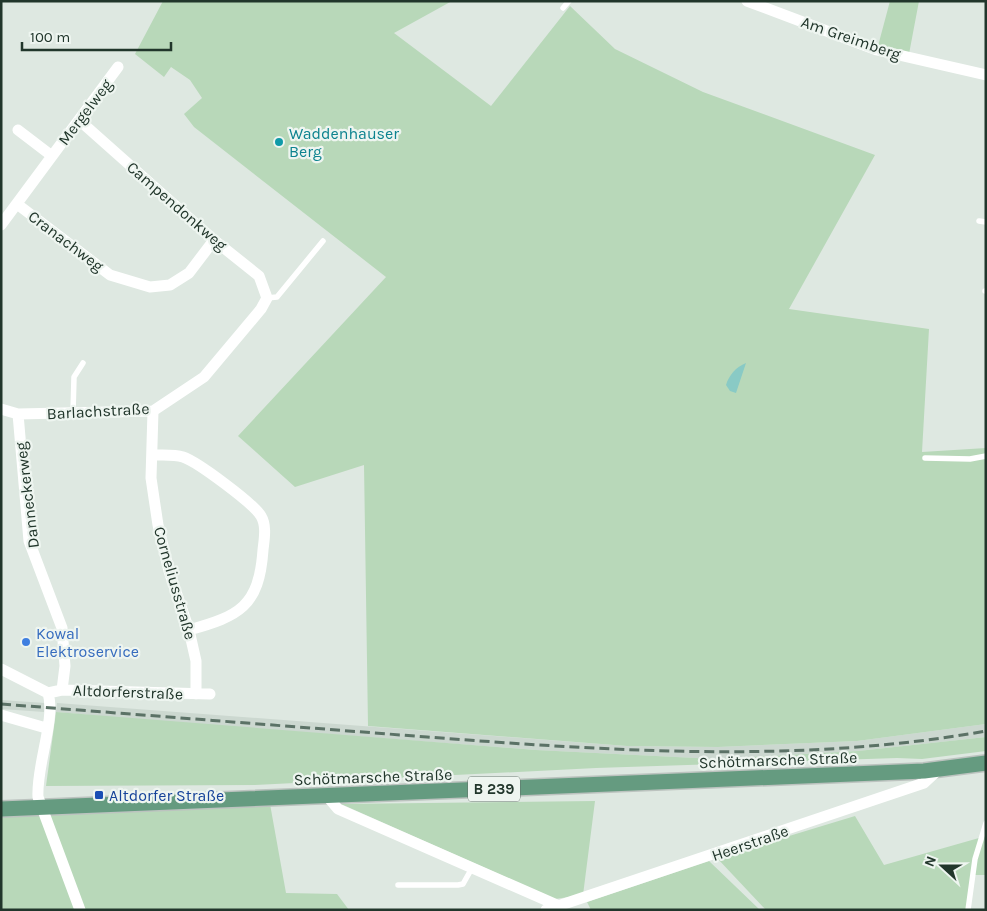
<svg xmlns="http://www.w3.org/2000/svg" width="987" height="911" font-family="Karla,sans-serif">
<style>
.built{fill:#ccd8d0}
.green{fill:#b8d8b9}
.water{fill:#89cac5}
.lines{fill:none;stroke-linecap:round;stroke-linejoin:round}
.primary-casing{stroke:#bcc3bf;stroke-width:18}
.service{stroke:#fff;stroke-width:5.5}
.minor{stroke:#fff;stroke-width:11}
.primary{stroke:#659b80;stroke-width:15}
.rail{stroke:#5b7266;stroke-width:3;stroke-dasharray:10 5;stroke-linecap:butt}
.culture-dot{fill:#0f9aa8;stroke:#eef5f0;stroke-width:2}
.shop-dot{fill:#3f7fe0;stroke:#eef5f0;stroke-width:2}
.transit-dot{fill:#1a4fb4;stroke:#eef5f0;stroke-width:2}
.labels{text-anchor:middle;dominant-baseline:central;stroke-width:4.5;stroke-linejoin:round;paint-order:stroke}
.shield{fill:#eef5f0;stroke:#5e6f66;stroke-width:1}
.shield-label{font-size:15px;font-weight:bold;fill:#21362b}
.street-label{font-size:16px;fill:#21362b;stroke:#eef5f0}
.culture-label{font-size:16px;fill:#0d838f;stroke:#eef5f0;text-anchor:start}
.shop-label{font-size:16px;fill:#366cbe;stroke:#eef5f0;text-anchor:start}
.transit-label{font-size:16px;fill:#164399;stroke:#eef5f0;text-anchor:start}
</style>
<rect width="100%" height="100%" fill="#dee8e1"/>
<path class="built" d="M1,700L45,703L44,712L1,709Z
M57,703L627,746L718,747L857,741L986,724V737L858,751L716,759L536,750L155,721L56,712Z"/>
<path class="green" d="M163,1H452L394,33L491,106L570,6L615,49L703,92L875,155L789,309L929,329L922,452L986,448V724L857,741L718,747L627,746L368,726L364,465L295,487L238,436L386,277L194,127L184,114L202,98L190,80L171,67L164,77L135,54Z
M890,1H919L909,54L878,46Z
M56,712L536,750L716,759L858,751L986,737V751L922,759L897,758L596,768L255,785L46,786Z
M595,801L583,895L555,899L341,804Z
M270,804L286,893L337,894L349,910H1V816Z
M855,816L884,865L986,836V875H971L970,910H766L717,858Z
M709,861L760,910H591L587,902Z"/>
<path class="water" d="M746,363L736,393L730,391L726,385C729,375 736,367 746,363Z"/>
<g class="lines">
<g class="primary-casing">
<path id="primary" d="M1,809L924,771L986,763"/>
</g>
<path class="service" d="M563,8L569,1
M979,221L986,222
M985,291H986
M267,298L277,297L323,241
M73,413L74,377L83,363
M925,458L970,459L986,456
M398,885H458L463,884L472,868
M968,910L975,859L986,823"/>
<path class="minor" d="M747,1L877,50L986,75
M18,130L52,156
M17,204L110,275L150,287L170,285L189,273L214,240
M1,225L118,67
M1,409L18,414L153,411L204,377L261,309L267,298L259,276L214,240L79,120
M153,411L151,478L158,525L169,571L189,630L196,661V694
M18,414L29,541L62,628L65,666L62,690
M153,455C162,455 174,454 183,457C198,462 254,504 261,516C267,526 264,540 263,550C259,607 239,616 189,630
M1,669L48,693L62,690L210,694
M48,693C56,719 36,766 38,797L80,910
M1,715L46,728
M327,796L338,809L557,905
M546,910L924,783L938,770"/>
<use href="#primary" class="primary"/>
<path class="rail" d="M1,704C143,715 285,726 427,737C613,751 801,764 986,731"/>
</g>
<circle class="culture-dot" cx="279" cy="142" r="5"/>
<circle class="shop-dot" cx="26" cy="642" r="5"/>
<rect class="transit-dot" x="94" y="790" width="10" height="10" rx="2.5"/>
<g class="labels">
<rect class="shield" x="468" y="776.5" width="52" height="25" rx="4"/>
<g class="shield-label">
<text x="494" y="789">B 239</text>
</g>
<g class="street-label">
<text transform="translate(851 38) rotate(19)">Am Greimberg</text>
<text transform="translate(85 112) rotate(-53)">Mergelweg</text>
<text transform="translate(177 206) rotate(41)">Campendonkweg</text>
<text transform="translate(66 241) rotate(37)">Cranachweg</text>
<text transform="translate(98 411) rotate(-3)">Barlachstraße</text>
<text transform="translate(27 495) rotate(-97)">Danneckerweg</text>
<text transform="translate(175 583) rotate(74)">Corneliusstraße</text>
<text transform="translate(128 692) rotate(2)">Altdorferstraße</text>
<text transform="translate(778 760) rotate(-2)">Schötmarsche Straße</text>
<text transform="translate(373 777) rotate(-2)">Schötmarsche Straße</text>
<text transform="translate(750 843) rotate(-19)">Heerstraße</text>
</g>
<g class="culture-label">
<text x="289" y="133">Waddenhauser<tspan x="289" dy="18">Berg</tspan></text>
</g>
<g class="shop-label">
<text x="36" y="633">Kowal<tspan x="36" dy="18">Elektroservice</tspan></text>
</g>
<g class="transit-label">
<text x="109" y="795">Altdorfer Straße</text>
</g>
</g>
<rect width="987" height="911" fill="none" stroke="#21362b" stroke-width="5"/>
<g transform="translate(942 866) rotate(291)" stroke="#eef5f0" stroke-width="4" paint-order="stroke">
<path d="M0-4L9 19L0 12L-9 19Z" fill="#21362b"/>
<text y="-8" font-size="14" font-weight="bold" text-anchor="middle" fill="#21362b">N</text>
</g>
<path d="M22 42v8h149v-8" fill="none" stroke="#21362b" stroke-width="2.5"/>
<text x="30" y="42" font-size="15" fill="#21362b" stroke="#eef5f0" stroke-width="4" paint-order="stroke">100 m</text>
</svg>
